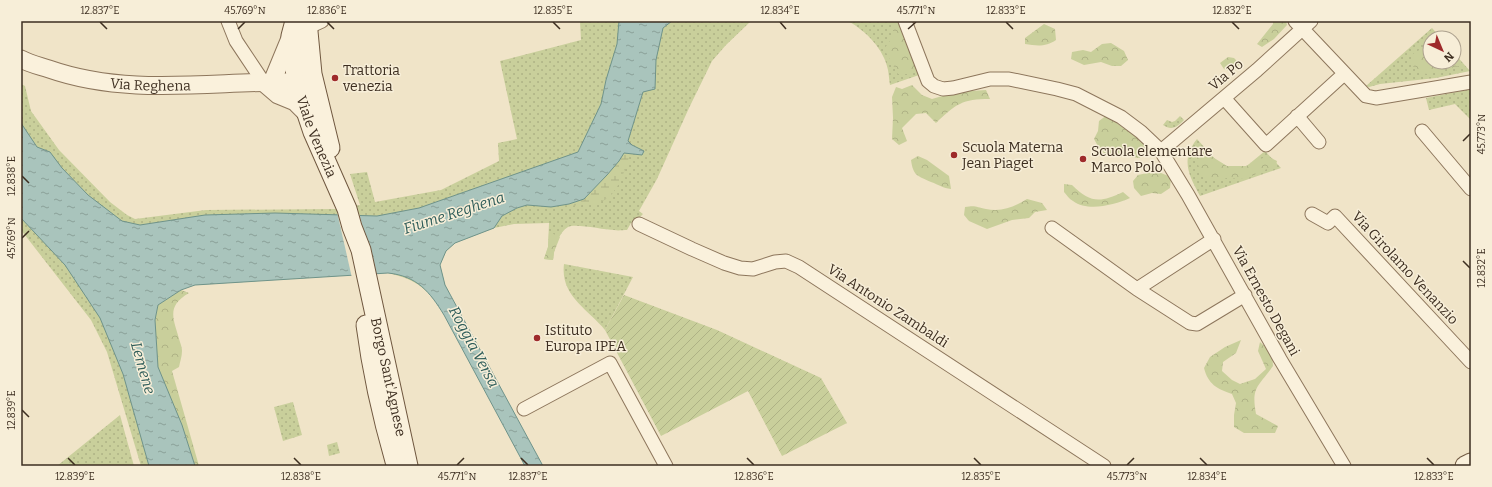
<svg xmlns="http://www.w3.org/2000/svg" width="1492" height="487" font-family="Bitter,serif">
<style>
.grass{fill:url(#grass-dots)}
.forest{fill:url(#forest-crowns)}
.wetland{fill:url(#wetland-marsh)}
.garden{fill:url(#garden-furrows)}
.water{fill:url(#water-ripples);stroke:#6f938a}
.pier{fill:#f0e4c8}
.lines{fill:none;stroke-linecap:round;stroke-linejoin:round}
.minor-casing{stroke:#8d765c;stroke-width:15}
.tertiary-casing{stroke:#8d765c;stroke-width:19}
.secondary-casing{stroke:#6f573f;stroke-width:21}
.minor{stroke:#faf1dc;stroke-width:13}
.tertiary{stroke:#faf1dc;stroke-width:17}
.secondary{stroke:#faf1dc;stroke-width:19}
.ticks{fill:none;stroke:#3d2e20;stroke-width:1.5}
.poi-dot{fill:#9e2a2b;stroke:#f7eed8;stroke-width:1.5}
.labels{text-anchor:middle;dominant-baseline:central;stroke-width:3;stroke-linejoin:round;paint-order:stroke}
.poi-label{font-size:14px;fill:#3d2e20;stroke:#f7eed8;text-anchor:start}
.street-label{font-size:14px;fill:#3d2e20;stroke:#f7eed8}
.water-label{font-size:15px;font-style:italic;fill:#2f5d5a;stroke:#f7eed8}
.neatline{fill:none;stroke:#3d2e20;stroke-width:1.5}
.ticks-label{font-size:10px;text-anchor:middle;fill:#3d2e20}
</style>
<defs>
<pattern id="grass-dots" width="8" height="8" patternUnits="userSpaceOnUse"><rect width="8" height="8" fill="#c9cf9b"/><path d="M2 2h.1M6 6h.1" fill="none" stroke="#aeb285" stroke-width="1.8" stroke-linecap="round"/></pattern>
<pattern id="forest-crowns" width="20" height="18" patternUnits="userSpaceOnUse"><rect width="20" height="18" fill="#c9cf9b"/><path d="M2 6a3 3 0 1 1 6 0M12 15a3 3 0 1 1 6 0" fill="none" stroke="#aeb285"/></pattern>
<pattern id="wetland-marsh" width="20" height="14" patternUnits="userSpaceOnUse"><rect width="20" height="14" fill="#c9cf9b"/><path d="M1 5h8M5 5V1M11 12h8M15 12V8" fill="none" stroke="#aeb285"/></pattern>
<pattern id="garden-furrows" width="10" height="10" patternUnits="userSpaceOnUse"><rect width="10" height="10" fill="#c9cf9b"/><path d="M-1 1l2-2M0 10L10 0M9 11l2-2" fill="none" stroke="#aeb285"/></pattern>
<pattern id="water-ripples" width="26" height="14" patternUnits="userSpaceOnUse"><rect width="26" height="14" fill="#a9c4bc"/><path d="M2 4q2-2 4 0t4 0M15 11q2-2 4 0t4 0" fill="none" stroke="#8ba098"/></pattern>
</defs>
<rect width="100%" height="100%" fill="#f0e4c8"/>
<path class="grass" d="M580,21H751L726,45L712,61L689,108L657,179L639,211L643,214L634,223H631L627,230C623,230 618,231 614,230C604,230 575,223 568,227C558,233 554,250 553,260L544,259L548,247L549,223L514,224L494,228L455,243L446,251L440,265L445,285L449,292L434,299C420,283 409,278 388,273L195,285L180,289L158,305L155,320L194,466H141L107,352L91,320L21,230V84L25,86L31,111L59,150L110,202L127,215L135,219L206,210L336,209L360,205L350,174L367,172L375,202L441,190L499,161L498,143L517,139L500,61L581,40Z
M848,21H900L919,75L890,85C889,80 889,75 888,70C884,49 866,31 848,21Z
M1432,28L1441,38H1430V62H1454V53L1470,71L1436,78L1380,84L1369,87L1366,86Z
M1471,89V120L1455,104L1429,110L1426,98Z
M1180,116L1184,120C1177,127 1172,131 1163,125L1167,120L1172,122L1175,121Z
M1197,139L1232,178L1265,151L1281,168L1200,196C1189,175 1180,160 1197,139Z
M564,264L633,277L605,330C588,309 560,296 564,264Z
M293,402L302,435L283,441L274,407Z
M120,415L134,466H57Z
M337,442L340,453L329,456L327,445Z"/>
<path class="forest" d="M889,21H900C907,39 915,55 913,74H898L884,49L895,34Z
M1273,21H1286L1287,25L1274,39L1262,47L1257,44L1273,24Z
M1044,24L1055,29L1056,40C1046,47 1037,46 1025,44V38Z
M1430,42V62H1454V50L1458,55L1461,64L1459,66L1426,74L1411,65L1413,54Z
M1111,43L1124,51L1128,60L1121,66H1112L1101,62L1084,65L1071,59L1072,52L1083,50L1091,52L1102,44Z
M1228,57L1234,58L1240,64L1231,72L1224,69L1220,63Z
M912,85L922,95L932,99L956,92L986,90L990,99C962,99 956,104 936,123L926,113L916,114L902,128L907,141L899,145L892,139L893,118L892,97L896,87L902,89Z
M1107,115C1119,126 1134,134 1146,145L1140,158L1106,155L1099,148L1094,139L1098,131L1099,121Z
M1197,151H1203L1227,166H1246L1267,156L1277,161L1276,165L1245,179L1227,178L1215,181L1208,180L1202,175L1195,157Z
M918,156L927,160L949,176L951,189C943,188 939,185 931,182C918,176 913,176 911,160Z
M1152,172L1161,173L1171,177L1170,188L1161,194L1152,193L1141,196L1134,188L1133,181L1138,175Z
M1064,184L1072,185C1090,203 1100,203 1123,192L1130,198C1114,205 1088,212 1073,201C1069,199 1067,195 1064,192Z
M1027,199L1042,203L1047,210L1035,212L1029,218L1012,220L987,229L969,221L964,215L965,207C976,205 976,207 986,209C1002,212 1014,207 1027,199Z
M549,232L560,237L554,252L553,260L544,259L548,247Z
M181,290L189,293C165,307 174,319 180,342C181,345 182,348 182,351C182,356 180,362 179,367L172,371L199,466H195L182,425L158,367L155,320L158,305Z
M1241,340L1236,353L1223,362L1222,371L1232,380L1240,384L1255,379L1266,369L1258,351L1260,342L1272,353L1273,366C1258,387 1251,387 1256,414L1278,426L1275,433H1244L1234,427V415L1236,403L1232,394C1217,389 1208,384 1204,368L1210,357L1225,347Z"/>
<path class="wetland" d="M624,153L630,154C626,167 619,190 608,198C596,206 576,206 562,205L569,204L619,161Z"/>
<path class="garden" d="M624,295L717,330L821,378L847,423L782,456L748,391L661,436L605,330Z"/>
<path class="water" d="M619,21H672L663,28L656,60L655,89L643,92L628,141L632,145L644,151L642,155L624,153L619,161L607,175L584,199L569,204L551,207L527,205L517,208L502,216L494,228L455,243L446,251L440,265L445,285L543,466H525L444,315C430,292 417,276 388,273L195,285L181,290L158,305L155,320L158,367L182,425L195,466H149L123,374L100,318L65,265L21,218V123L37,147L50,152L62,168L88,195L122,221L140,225L205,215L275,213L377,216L419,208L578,152L601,104L606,80L617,44Z"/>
<path class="pier" d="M337,212L359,213L375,277L352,278Z"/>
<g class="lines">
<g class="minor-casing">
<path id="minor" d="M228,21L236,41L264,83
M905,21L928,81L934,86L943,89L953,88L990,79H1009L1057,89L1076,94L1121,117L1141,132L1161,151L1188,195L1280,359L1344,466
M1295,21L1366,96L1376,98L1471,82
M300,31L322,21
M1224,98L1266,145L1344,74
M1297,116L1319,142
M1422,131L1471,189
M1161,151L1257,70L1311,21
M1312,214L1328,223L1335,216L1471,362
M639,224L692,249L724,263L740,268L753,269L775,262L786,261L799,267L1104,466
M1052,228L1137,289L1214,239
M1137,289L1190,323L1197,324L1245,295
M524,409L610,363L666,466"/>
</g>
<g class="tertiary-casing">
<g id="tertiary">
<path id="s1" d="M21,59C30,64 40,66 49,69C126,96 207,82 285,82L297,84L307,93"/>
<path d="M272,82L291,36"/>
<path d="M264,83L278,95L295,102L304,111"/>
</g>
</g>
<g class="secondary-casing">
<g id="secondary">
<path id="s2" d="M295,21L291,36L297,84L313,132L347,209L352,227L361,250L408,466"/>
<path d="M307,21L312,74L330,148"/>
<path d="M366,325C372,371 382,416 395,461"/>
<path d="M1465,466L1471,463"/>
</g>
</g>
<use href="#minor" class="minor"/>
<use href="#tertiary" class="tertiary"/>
<use href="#secondary" class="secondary"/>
</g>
<path class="ticks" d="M100,22L107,29M327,22L334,29M553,22L560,29M780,22L786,29M1006,22L1013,29M1232,22L1239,29M238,29L245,22M908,29L916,22M1463,141L1470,134M22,176L29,183M22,238L29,231M1463,261L1470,268M22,410L29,417M68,458L75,465M294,458L301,465M521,458L528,465M747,458L754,465M974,458L981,465M1200,458L1207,465M1427,458L1434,465M457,465L464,458M1127,465L1134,458"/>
<g class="poi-dot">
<circle cx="335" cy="78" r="4"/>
<circle cx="954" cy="155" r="4"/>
<circle cx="1083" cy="159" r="4"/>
<circle cx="537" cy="338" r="4"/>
</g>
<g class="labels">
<g class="poi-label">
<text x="343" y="70">Trattoria<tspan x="343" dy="16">venezia</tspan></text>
<text x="962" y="147">Scuola Materna<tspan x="962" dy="16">Jean Piaget</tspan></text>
<text x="1091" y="151">Scuola elementare<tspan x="1091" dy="16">Marco Polo</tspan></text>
<text x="545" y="330">Istituto<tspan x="545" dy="16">Europa IPEA</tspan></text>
</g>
<g class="street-label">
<text transform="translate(1226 75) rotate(-40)">Via Po</text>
<text stroke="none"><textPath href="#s1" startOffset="133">Via Reghena</textPath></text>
<text stroke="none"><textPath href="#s2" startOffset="120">Viale Venezia</textPath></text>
<text transform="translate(1405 268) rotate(47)">Via Girolamo Venanzio</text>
<text transform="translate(1266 301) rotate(61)">Via Ernesto Degani</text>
<text transform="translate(888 306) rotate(33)">Via Antonio Zambaldi</text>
<text stroke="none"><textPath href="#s2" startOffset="372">Borgo Sant'Agnese</textPath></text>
</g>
<g class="water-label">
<text transform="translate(454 213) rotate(-18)">Fiume Reghena</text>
<text transform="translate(474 347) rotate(62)">Roggia Versa</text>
<text transform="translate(143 368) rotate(74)">Lemene</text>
</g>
</g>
<rect width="1492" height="487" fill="none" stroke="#f7eed8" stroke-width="44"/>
<g transform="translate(1442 50) rotate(136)"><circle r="19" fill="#f7eed8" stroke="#ada18e"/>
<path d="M0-3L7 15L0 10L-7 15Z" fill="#9e2a2b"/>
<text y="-6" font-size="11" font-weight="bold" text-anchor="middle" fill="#3d2e20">N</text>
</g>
<rect x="22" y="22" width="1448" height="443" class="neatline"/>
<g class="ticks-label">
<text x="100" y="14">12.837°E</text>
<text x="245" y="14">45.769°N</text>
<text x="327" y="14">12.836°E</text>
<text x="553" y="14">12.835°E</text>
<text x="780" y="14">12.834°E</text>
<text x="916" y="14">45.771°N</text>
<text x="1006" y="14">12.833°E</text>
<text x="1232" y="14">12.832°E</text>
<text transform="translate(1481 134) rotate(-90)" y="4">45.773°N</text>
<text transform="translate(11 176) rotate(-90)" y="4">12.838°E</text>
<text transform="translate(11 238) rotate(-90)" y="4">45.769°N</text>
<text transform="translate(1481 268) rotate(-90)" y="4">12.832°E</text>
<text transform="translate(11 410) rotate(-90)" y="4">12.839°E</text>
<text x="75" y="480">12.839°E</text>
<text x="301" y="480">12.838°E</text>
<text x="457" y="480">45.771°N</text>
<text x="528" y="480">12.837°E</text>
<text x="754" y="480">12.836°E</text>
<text x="981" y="480">12.835°E</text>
<text x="1127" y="480">45.773°N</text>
<text x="1207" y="480">12.834°E</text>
<text x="1434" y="480">12.833°E</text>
</g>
</svg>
